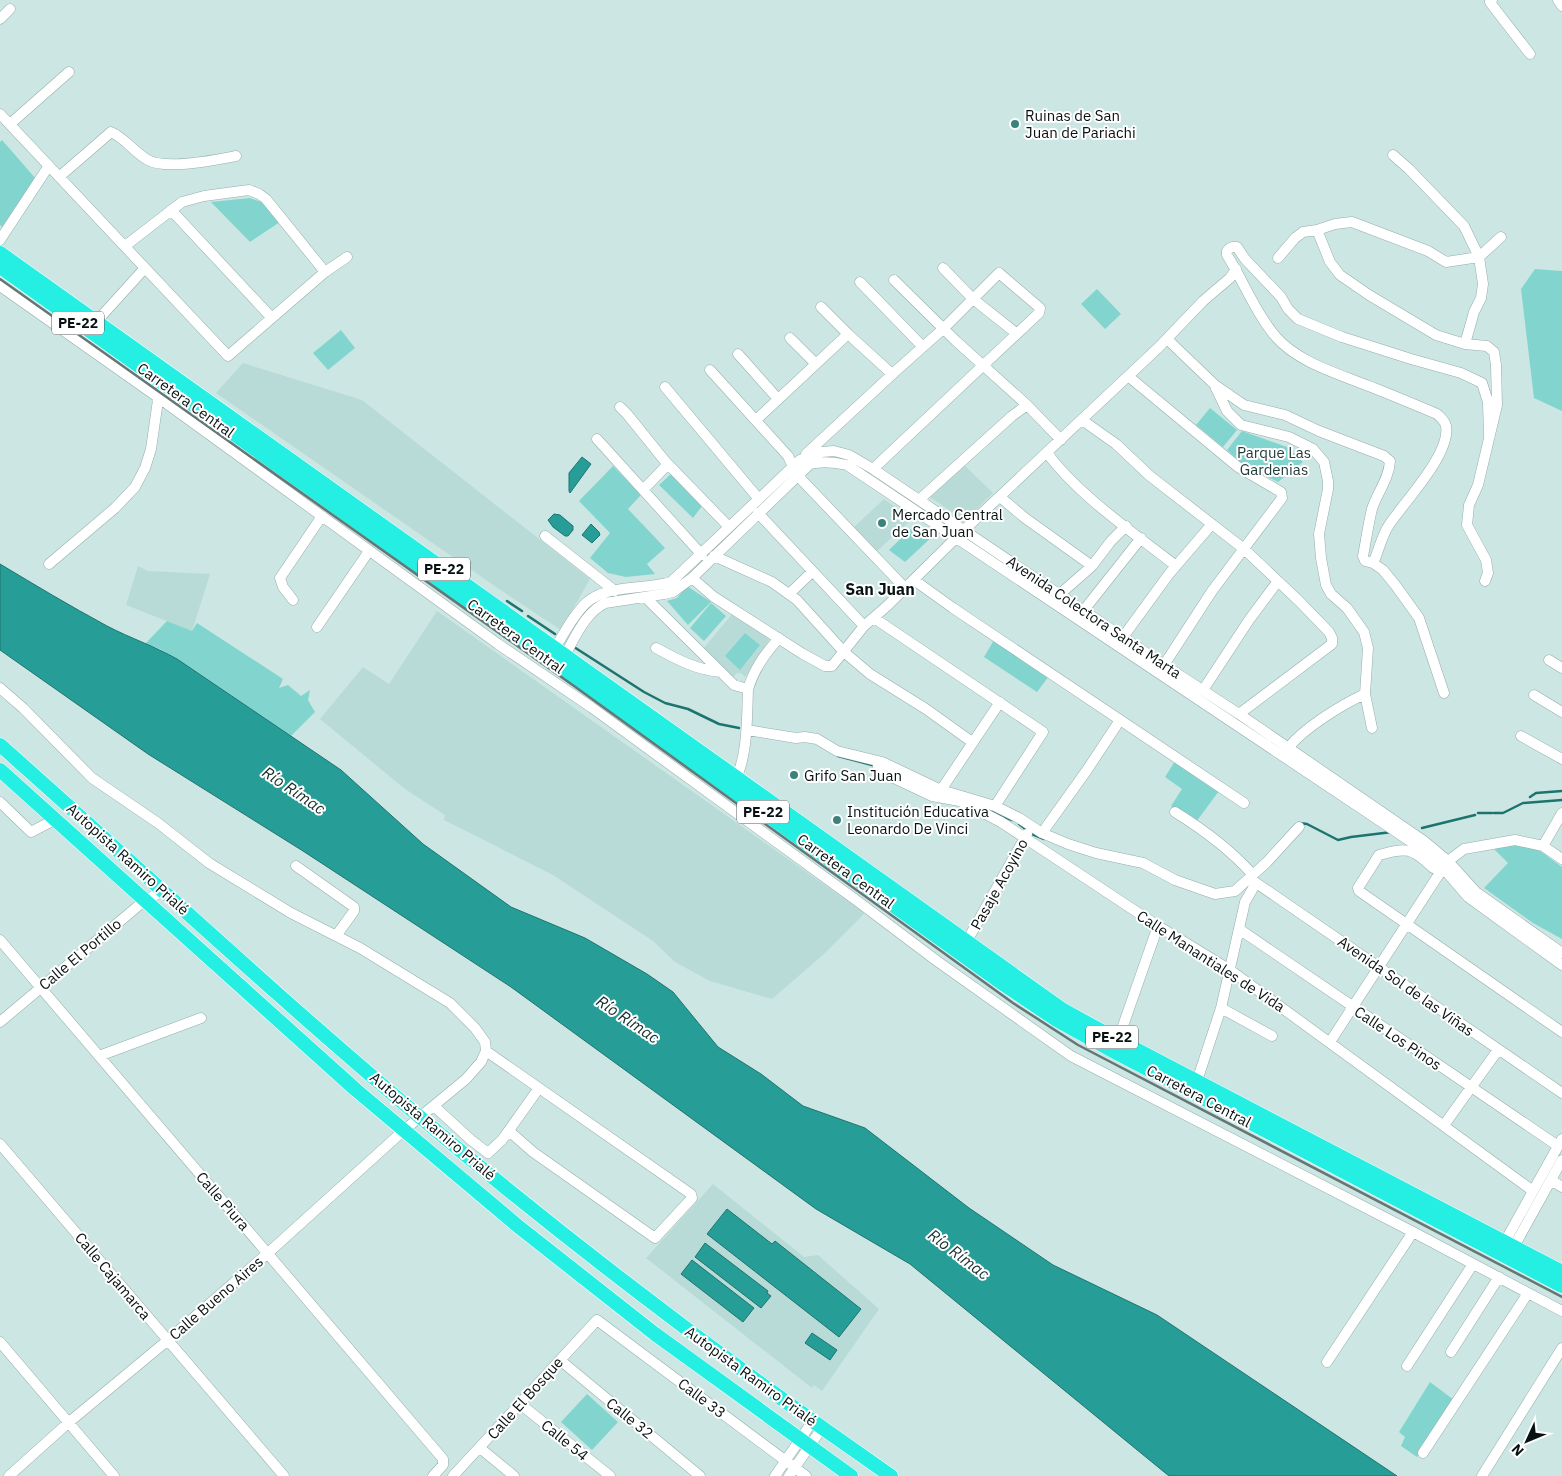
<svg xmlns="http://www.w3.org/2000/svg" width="1562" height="1476" font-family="'IBM Plex Sans',sans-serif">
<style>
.built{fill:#b8dbd7}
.green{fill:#82d5ce}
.water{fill:#269e97;stroke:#1d746f}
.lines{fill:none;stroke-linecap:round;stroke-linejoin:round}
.stream{stroke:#1d746f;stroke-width:2.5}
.minor-casing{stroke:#95adab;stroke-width:11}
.highway-casing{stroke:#fff;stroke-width:15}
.minor{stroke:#fff;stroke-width:10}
.highway{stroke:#25efe3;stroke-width:14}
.rail{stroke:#657675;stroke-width:2.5}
.poi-dot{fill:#3a827c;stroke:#fff;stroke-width:2}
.labels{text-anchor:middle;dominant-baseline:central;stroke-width:4;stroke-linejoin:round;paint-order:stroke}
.shield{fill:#fff;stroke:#535959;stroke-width:1}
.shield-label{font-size:14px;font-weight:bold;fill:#091212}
.poi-label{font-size:15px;fill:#091212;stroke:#fff;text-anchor:start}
.street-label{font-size:15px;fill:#091212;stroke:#fff}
.park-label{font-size:15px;fill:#223c39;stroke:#fff}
.neighbourhood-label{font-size:16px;font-weight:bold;fill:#091212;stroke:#fff}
.water-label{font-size:16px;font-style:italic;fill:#152e2c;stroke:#fff}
</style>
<rect width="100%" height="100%" fill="#cce6e3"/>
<path class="built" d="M243,363L362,400L590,579L561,630L499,589L216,393Z
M963,464L993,493L965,521L930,497Z
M884,499L912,519L876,552L853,528Z
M138,566L148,571L210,574L192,631L126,605Z
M437,611L860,910L864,914L824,954L772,999L710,981L675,962L653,941L553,875L444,820L445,815L405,789L320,719L363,667L389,684Z
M733,613L771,637L745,677L741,673H737L733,677L703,649Z
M713,1184L804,1257L818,1255L879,1309L822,1391L814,1385L812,1388L646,1258Z"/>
<path class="green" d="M2,140L36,179L2,227L0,225V142Z
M250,198L261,202L280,222L250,242L211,202Z
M1535,269L1562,271V411L1534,398L1521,289Z
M1097,289L1121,314L1105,329L1081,304Z
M341,330L355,348L328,370L313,353Z
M1210,408L1237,430L1223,447L1196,425Z
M1242,431L1287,447L1303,462L1278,482L1245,466L1227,450Z
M613,466L641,495L628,509L665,548L647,564L655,574L626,577L608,573L590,558L610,533L579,501Z
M672,473L702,506L693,518L659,485Z
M916,524L934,535L905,562L889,550Z
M687,586L711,602L688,625L667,601L677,598Z
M711,603L726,616L704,641L690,628Z
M167,621L192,631L197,623L283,679L279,688L288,685L301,696L310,690L308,700L315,712L291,736L177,659L160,649L145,644Z
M745,633L760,645L740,670L725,656Z
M994,640L1049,676L1037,692L984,657Z
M1175,761L1219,791L1196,822L1171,806L1182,789L1165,777Z
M1499,842H1519L1539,850L1562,867V939L1533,923L1484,888L1508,863L1494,849Z
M1430,1382L1454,1400L1417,1457L1401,1446L1405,1437L1399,1432Z
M587,1394L618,1422L592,1450L561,1422Z"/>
<path class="water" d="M582,457L591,464L570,493L569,491V473Z
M554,514L560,515L573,526V530L568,536H565L553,527L548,520Z
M591,524L599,532L600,535L592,543L582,535Z
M0,564C35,585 70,606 107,626C130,638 154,646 177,659L341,770L423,844L511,907L585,938L647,974L673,992L718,1047L761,1074L803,1106L865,1128L969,1208L1053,1265L1157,1315L1397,1476H1169L910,1264L816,1209L511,987L303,851L148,754L0,650Z
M727,1209L772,1244L775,1241L861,1309L839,1337L707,1234Z
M705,1243L768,1291L767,1293L771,1296L761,1308L695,1257Z
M692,1260L754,1308L743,1322L681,1274Z
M812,1333L837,1350L830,1360L805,1343Z"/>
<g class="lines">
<path class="stream" d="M507,601L522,611
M528,616L555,634
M574,647L644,692L665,703L688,709L719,724L739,728
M838,756L872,765
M1530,797L1536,793L1562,791
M992,812L1012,820
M1478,813H1492
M1494,813H1503L1523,803L1562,800
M1299,823L1307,824L1338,840L1351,837L1392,832
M1019,824L1032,834L1044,839
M1422,828L1475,815"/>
<g class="minor-casing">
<path id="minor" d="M1492,0L1490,2L1492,5L1530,54
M1558,0L1562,6
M0,19L10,9
M0,114L228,356L325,272L347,257
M10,124L69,72
M1393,155L1409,169L1464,226L1479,257L1483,284L1481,298L1474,312L1465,344
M59,177L111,132C125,138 135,153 148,160C166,170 215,160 236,156
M171,210L271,317
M1317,230L1330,262L1340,275L1369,295L1436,335L1465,344L1487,346L1494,352L1496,365L1497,405L1478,485L1469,505L1467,525L1486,560L1488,573L1485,581
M0,240L48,167
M125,246L182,202L204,196L249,190L259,194L266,199L325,272
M1278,258L1295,238L1303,232L1317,230L1335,224L1352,222L1428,251L1446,262L1479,257L1501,237
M943,268L973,299L1016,333
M894,280L956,341L1027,405L1061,440
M860,282L923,347
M0,286L159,398L498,644L591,707L856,900L937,961L1071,1056L1413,1232L1562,1311
M821,307L848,334L892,374
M96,322L145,268
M790,338L816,364
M1167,339L1215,385L1244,405L1285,415L1319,431L1384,456L1390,461C1389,479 1377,493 1372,509C1368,525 1366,541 1363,556L1365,561L1373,563L1383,570L1396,586L1419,618L1444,693
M738,354L778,399
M710,370L788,456L797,475L905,588
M1128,376L1238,467L1281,492L1282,498L1212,591L1164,665
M1215,386L1227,411L1241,425L1289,437L1313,449L1324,462L1328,481V489L1319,534L1321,558L1326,585L1331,594L1347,608L1364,632L1368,648L1365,694L1372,728
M665,387L758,498
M620,407L627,414L665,461L729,527
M756,420L848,334
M1082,420L1116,444L1150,476L1244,549L1299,601L1329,632L1332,638V644L1239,714
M597,439L702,555
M1047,453C1079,496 1134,533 1176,566
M806,454L898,369L943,329L999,273L1040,308L1039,313L873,469
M644,489L668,464
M1000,497L1025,518L1092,566
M920,499L1012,416L1027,405
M758,513L864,626
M545,536L615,591
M714,556L772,582L797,600L844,652L870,674L926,709L972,742
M1373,563C1379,551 1381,537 1389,525C1404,502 1451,454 1446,426C1445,421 1441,418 1437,414C1413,404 1390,394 1366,385C1336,373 1298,362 1276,337C1255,312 1244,282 1227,255V251C1230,247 1233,246 1237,247L1245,259L1281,297L1288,309L1298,319L1342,337L1411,359L1461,373L1482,383L1488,402L1489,436
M49,564L115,508L135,487L145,468L151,449L159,393
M692,578L714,597L803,654L825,666H832L864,626L887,606L964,530L1159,347L1203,301L1230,278L1236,269
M914,580L953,608L1244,803
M789,594L812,572
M1060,594L1092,566L1111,541L1126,526
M645,597L734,685L748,689C747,714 748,763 733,782
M293,600L283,587L280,578L322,516
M1084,610L1141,538
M874,618L1043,732L995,806
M317,627L369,551
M1123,637L1169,574L1212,524
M555,648C564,634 573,615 586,603C607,584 645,590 671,582L800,460L822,452L834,451L849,455L873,469L1164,665L1239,714L1424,841L1448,861L1476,892L1562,953
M656,648C678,660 697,670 721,672
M565,655C576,636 585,613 605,603L664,594L673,592L692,578L810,464C823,461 834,462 847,465L1425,851L1443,868L1468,897L1562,965
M1549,660L1562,668
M0,688L23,708L92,778L158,823L209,863L291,913L360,948L450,1003L475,1028L485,1042L486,1051L481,1062L466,1079L403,1131L268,1253L168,1340L68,1423L9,1476
M748,689C754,669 765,654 779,638
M1203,690L1249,620L1278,581
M1534,695L1562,712
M747,730L796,738L805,737L817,739L837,751L882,762L941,790L995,806L1019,818L1042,833L1068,844L1096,853L1143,863L1175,880L1215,894L1235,891L1267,862L1299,827
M1521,736L1562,759
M1288,748C1304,728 1341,705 1365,694
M877,761L879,771L932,796L960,801L1001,822L1025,838L1158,926L1230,970L1533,1191
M941,790L1000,702
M0,802L31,832L56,819
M1175,812C1204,830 1230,849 1253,875
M1042,833L1087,770L1120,720
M1543,846L1562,813
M1448,861L1464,849L1515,840L1543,846L1562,859
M296,866L354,907V911L336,936
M1433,868C1412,848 1407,847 1379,855L1358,888L1359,891L1562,1032
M1249,878L1562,1093
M1239,929L1558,1146
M0,940L443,1459V1465L433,1476
M967,941L1027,834
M1221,1008L1272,1036
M0,1022L144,901L163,891
M1118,1040L1158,926
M1330,1042L1443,868
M486,1051L691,1194L692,1198L655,1238L533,1152L509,1131
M99,1056L201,1018
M1197,1081L1221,1008L1245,902L1256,883
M434,1106L471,1140L488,1153L502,1140L539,1088
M1444,1125L1498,1050
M0,1144L284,1476
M1551,1180L1562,1187
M1502,1247L1562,1139
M1511,1252L1562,1160
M0,1342L114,1476
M1451,1352L1499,1277
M560,1360L700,1476
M1327,1362L1413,1232
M1407,1366L1473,1264
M519,1403L610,1476
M480,1448L514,1476
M1423,1453L1528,1293
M453,1476L597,1320L806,1476
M775,1476L812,1422
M789,1476L822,1428
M1482,1476L1562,1348"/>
</g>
<g class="highway-casing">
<path id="highway" d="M0,253L1063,1010L1118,1040L1562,1272
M0,267L1003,984L1055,1019L1113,1051L1562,1286
M0,745C140,869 277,997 421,1118C572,1245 729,1364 891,1476
M0,770L356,1090L519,1227L655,1334L851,1476"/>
</g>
<use href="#minor" class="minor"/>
<use href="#highway" class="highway"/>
<path class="rail" d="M0,279L574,686L1013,1003L1078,1045L1562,1297"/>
</g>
<g class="poi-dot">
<circle cx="1015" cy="124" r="5"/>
<circle cx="882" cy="523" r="5"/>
<circle cx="794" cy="775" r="5"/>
<circle cx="837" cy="820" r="5"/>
</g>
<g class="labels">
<g class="shield">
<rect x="52" y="311.5" width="52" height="23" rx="4"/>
<rect x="418" y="557.5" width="52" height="23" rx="4"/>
<rect x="737" y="800.5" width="52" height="23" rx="4"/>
<rect x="1086" y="1025.5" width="52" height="23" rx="4"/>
</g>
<g class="shield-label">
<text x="78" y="323">PE-22</text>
<text x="444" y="569">PE-22</text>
<text x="763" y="812">PE-22</text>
<text x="1112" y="1037">PE-22</text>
</g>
<g class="poi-label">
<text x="1025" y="115">Ruinas de San<tspan x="1025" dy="17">Juan de Pariachi</tspan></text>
<text x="892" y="514">Mercado Central<tspan x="892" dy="17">de San Juan</tspan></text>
<text x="804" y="775">Grifo San Juan</text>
<text x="847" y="811">Institución Educativa<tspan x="847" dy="17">Leonardo De Vinci</tspan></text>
</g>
<g class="street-label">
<text transform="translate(186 400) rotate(36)">Carretera Central</text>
<text transform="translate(1094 617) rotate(34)">Avenida Colectora Santa Marta</text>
<text transform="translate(516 636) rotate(36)">Carretera Central</text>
<text transform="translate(128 859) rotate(42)">Autopista Ramiro Prialé</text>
<text transform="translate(846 871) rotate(36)">Carretera Central</text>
<text transform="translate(999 884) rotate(-61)">Pasaje Acoyino</text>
<text transform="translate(80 954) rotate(-40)">Calle El Portillo</text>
<text transform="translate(1211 961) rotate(33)">Calle Manantiales de Vida</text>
<text transform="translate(1406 986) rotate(35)">Avenida Sol de las Viñas</text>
<text transform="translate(1398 1038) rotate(34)">Calle Los Pinos</text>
<text transform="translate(1199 1096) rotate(28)">Carretera Central</text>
<text transform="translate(433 1126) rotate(40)">Autopista Ramiro Prialé</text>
<text transform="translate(223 1201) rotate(49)">Calle Piura</text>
<text transform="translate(113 1276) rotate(50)">Calle Cajamarca</text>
<text transform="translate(216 1298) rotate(-41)">Calle Bueno Aires</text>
<text transform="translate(751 1376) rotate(36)">Autopista Ramiro Prialé</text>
<text transform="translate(525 1398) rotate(-48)">Calle El Bosque</text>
<text transform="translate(702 1398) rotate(37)">Calle 33</text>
<text transform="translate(630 1418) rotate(39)">Calle 32</text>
<text transform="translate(565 1440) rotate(39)">Calle 54</text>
</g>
<g class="park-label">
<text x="1274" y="452">Parque Las<tspan x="1274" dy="17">Gardenias</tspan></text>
</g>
<g class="neighbourhood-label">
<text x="880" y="589">San Juan</text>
</g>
<g class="water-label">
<text transform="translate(294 790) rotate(34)">Río Rímac</text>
<text transform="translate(628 1019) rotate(34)">Río Rímac</text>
<text transform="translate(959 1254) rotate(37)">Río Rímac</text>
</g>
</g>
<g transform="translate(1527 1441) rotate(226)" stroke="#ffffff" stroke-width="4" paint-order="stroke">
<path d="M0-4L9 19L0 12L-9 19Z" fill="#091212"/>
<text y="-8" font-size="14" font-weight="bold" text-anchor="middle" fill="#091212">N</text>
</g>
</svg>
